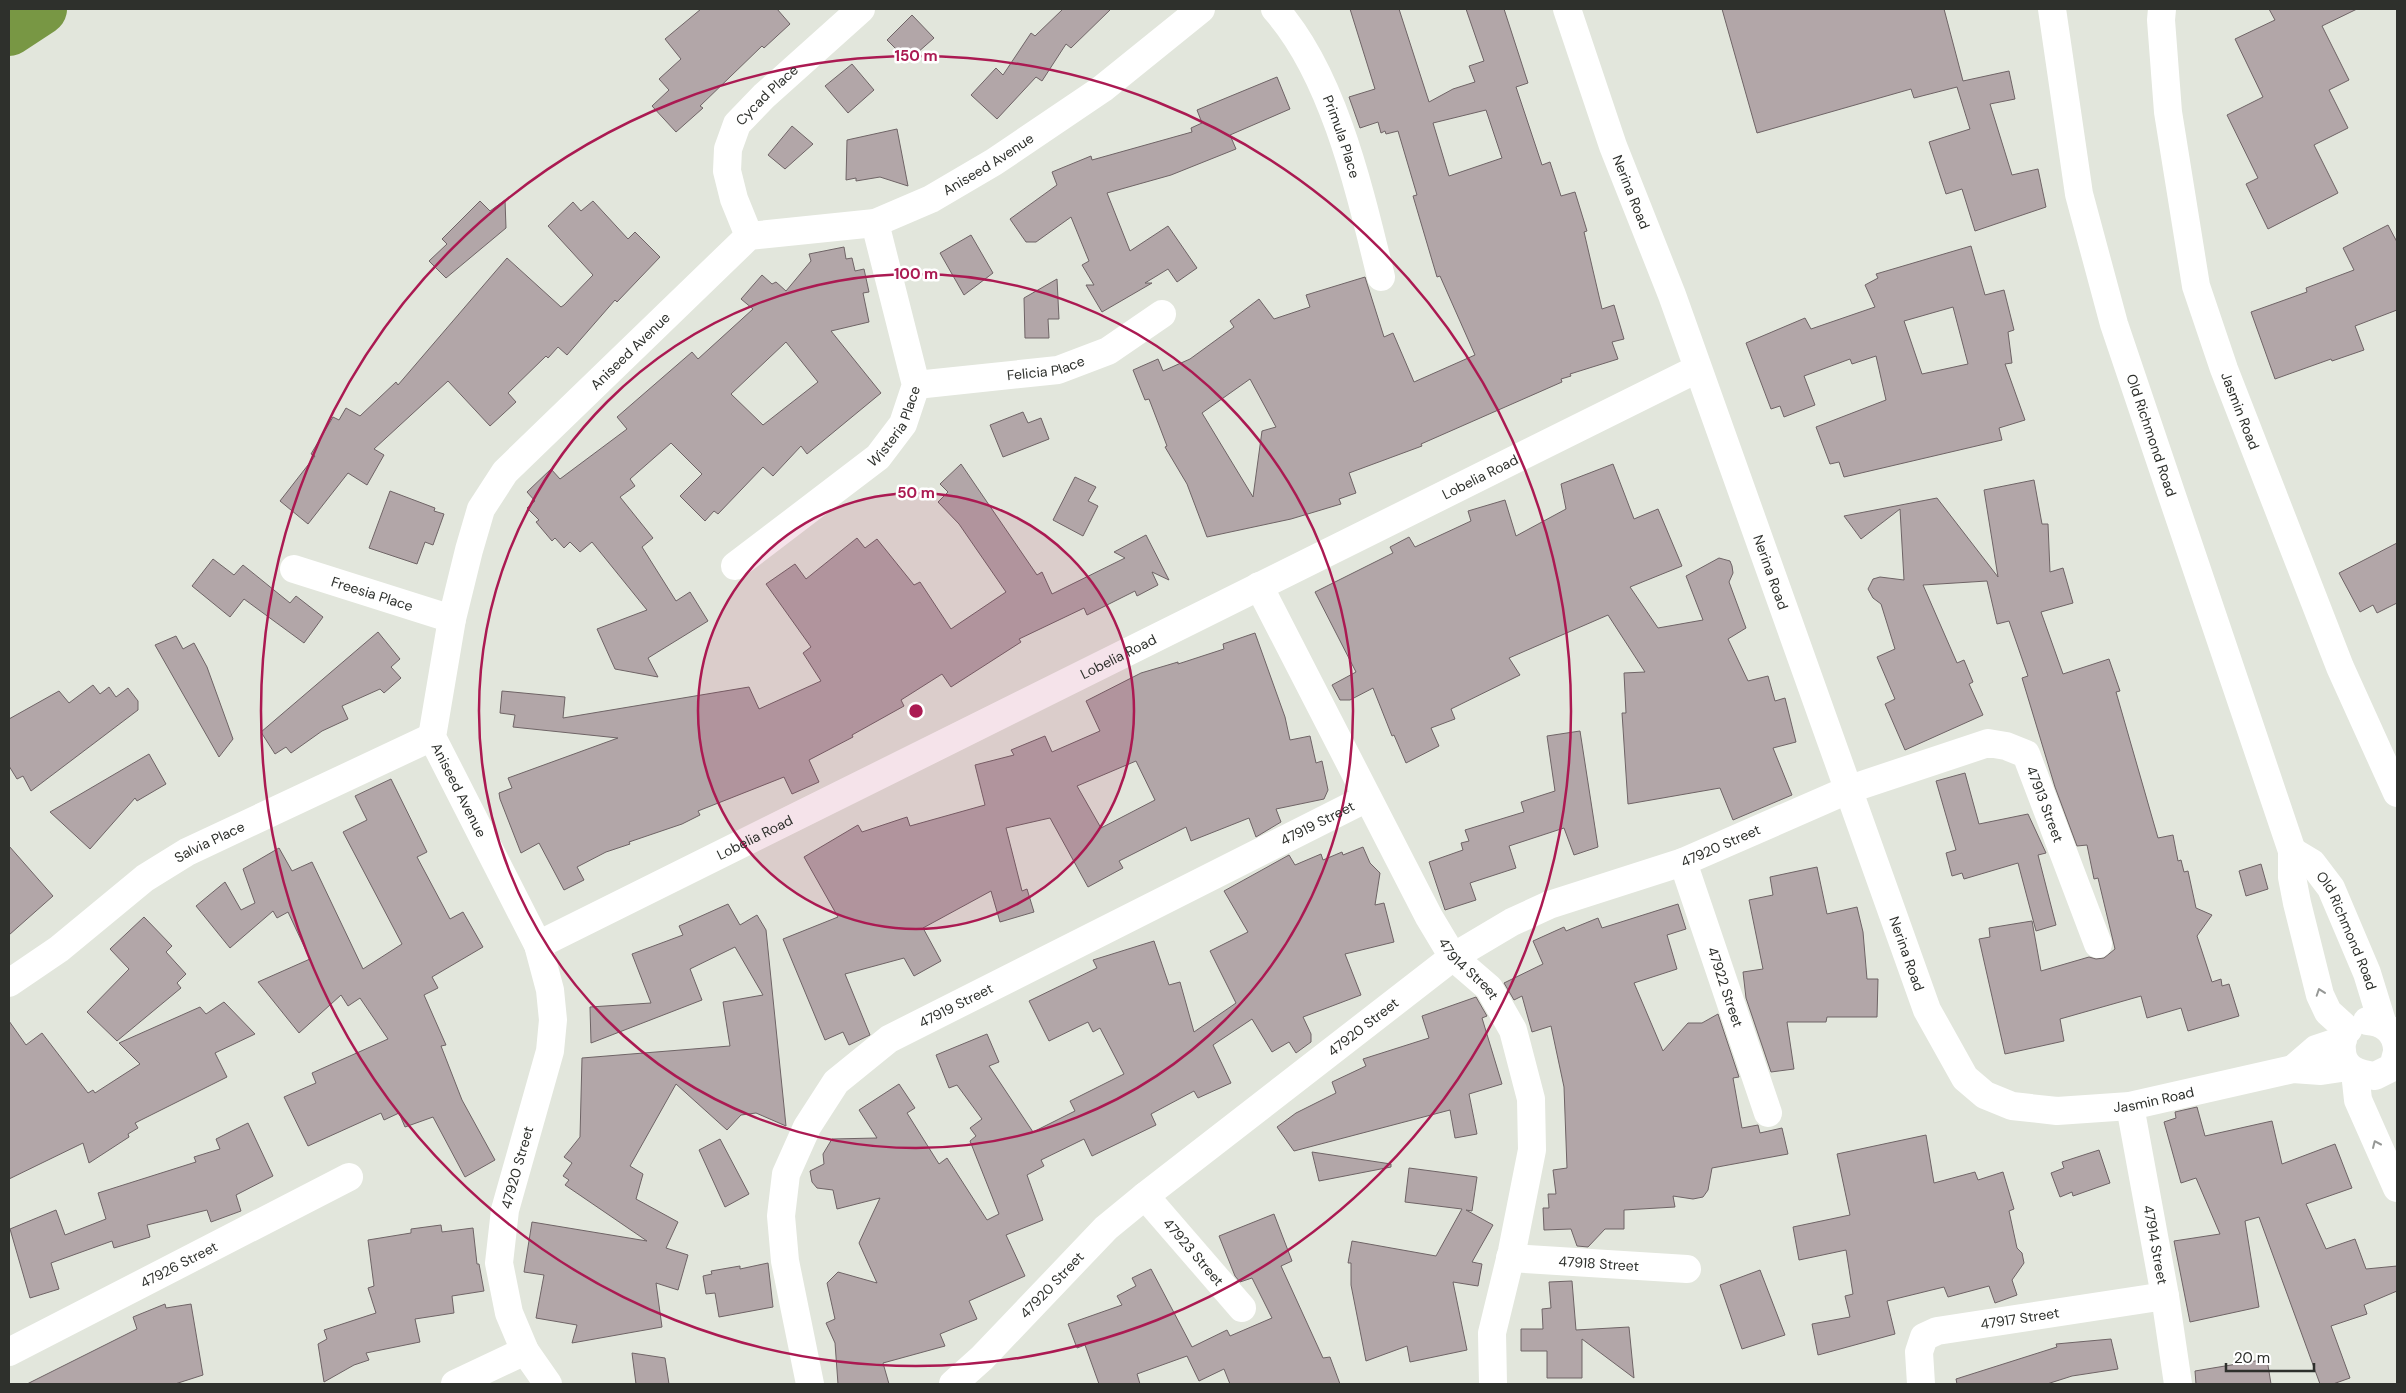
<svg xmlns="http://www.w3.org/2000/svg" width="2406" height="1393" font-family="'DM Sans',sans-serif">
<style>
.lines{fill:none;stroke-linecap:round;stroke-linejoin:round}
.river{stroke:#789744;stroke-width:52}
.building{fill:#b2a6a8;stroke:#6f6466;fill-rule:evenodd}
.minor{stroke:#fff;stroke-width:28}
.oneway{stroke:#969896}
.ring{fill:none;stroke:#ab1a52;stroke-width:2.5}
.labels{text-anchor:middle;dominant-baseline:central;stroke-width:5;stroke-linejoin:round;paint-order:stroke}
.street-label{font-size:14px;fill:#2e302c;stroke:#fff}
.centre{fill:#ab1a52;stroke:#fff;stroke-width:2.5}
.ring-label{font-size:15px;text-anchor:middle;font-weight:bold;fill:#ab1a52;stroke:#fff;stroke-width:5;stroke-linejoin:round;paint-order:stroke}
</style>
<rect width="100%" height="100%" fill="#e2e6dc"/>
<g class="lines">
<path class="river" d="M9,30L41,9"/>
</g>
<path class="building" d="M701,9H777L790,24L764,48L762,46L700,106L703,108L676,132L652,106L669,90L659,79L681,59L665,39Z
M1063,9H1111L1071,48L1066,44L1042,81L1036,77L997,119L971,95L996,68L1003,75L1031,33L1035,36Z
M1350,9H1399L1429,102L1453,89L1475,82L1469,66L1484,61L1466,9H1504L1528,83L1516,87L1542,165L1550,162L1561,196L1575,192L1587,231L1584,232L1602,309L1614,305L1624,339L1612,342L1618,359L1570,374L1571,376L1561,379L1562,382L1421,444L1422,446L1349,473L1356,493L1339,499L1341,504L1291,519L1207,537L1187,484L1165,447L1167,446L1149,399L1145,400L1133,370L1158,359L1163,371L1190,359L1234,327L1230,321L1259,299L1274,319L1310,307L1306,295L1365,277L1384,337L1393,333L1414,382L1475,355L1440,276L1437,277L1413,196L1417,195L1398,131L1386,134L1385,131L1381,133L1378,122L1360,128L1349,97L1375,89ZM1486,110L1502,158L1449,176L1433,123ZM1250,379L1276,427L1262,431L1253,497L1202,413Z
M1722,9H1944L1963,81L2009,71L2015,99L1990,104L2012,175L2038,169L2046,207L1975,231L1962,189L1946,194L1929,142L1970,129L1957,87L1914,98L1911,89L1757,133Z
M2269,9H2357L2322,26L2349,80L2329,90L2348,128L2314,145L2338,193L2268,229L2246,184L2258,178L2227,115L2263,97L2235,39L2275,20Z
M912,15L934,38L908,61L887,40Z
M852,64L874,90L848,113L825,86Z
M1277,77L1290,109L1230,135L1236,149L1171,175L1107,193L1130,251L1168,226L1197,268L1177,282L1168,269L1145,283H1152L1102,312L1086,285H1094L1082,265L1089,261L1071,217L1036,242H1026L1010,219L1057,185L1052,172L1091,156L1092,160L1192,132L1191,128L1202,123L1197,110Z
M792,126L813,144L785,169L768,155Z
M897,129L908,186L880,177L856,181V178L846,180L847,140Z
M505,200L506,228L446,278L429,261L447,244L442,239L480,201L490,211Z
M593,201L628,239L635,232L660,257L617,302L615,300L567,355L558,347L548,358L546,356L508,393L516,402L490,426L448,381L374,449L384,455L367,485L348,473L308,524L280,501L315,456L311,454L333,417L339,420L346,408L360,416L396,382L398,385L507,258L561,307L564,305L593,275L548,226L573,202L581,211Z
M2388,225L2397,242V310L2355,326L2364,350L2332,361L2331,359L2275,379L2251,312L2307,292L2306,288L2354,270L2343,248Z
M971,235L993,273L964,295L940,253Z
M1971,246L1985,295L2004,290L2014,330L2008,332L2012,363L2005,364L2025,420L1999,428L2002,440L1844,477L1839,462L1830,464L1816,427L1886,400L1876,356L1852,364L1850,359L1804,376L1815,405L1784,417L1780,406L1771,409L1746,343L1805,318L1811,329L1875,307L1865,285L1878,278L1876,274ZM1953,307L1968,364L1922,374L1904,321Z
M844,247L846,259L852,258L855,271L864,269L869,292L863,293L869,322L831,331L881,393L807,454L801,446L773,476L763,467L718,514L714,511L705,521L680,496L702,474L671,443L630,479L635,486L620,497L653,538L642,547L676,601L690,592L708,621L648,658L658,677L615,669L597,629L647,610L592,542L580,552L570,542L564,548L555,538L552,541L536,522L539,520L527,508L535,501L527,492L551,469L560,479L627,429L617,417L692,352L698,359L753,309L741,299L762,275L772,284L776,282L786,291L811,261L809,254ZM786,342L818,382L763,425L731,394Z
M1057,279L1059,319H1048L1049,338H1025L1024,298Z
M1023,412L1028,423L1041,418L1049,439L1003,457L990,425Z
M961,464L1037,575L1042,572L1052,594L1125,558L1114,552L1146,535L1169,580L1152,572L1158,585L1137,596L1135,591L1087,615L1084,608L1019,639L1021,642L951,687L942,674L901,700L904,706L852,735L853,737L809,760L819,782L792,794L784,777L698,811L700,815L682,824L629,842L630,844L606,852L577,867L584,880L564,890L539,843L521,853L500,799L499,793L512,788L508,778L618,738L513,727L515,715L500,713L502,691L565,697L563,718L749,687L759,709L821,681L803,653L811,647L766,584L795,564L806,579L857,538L865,548L877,539L914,585L920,582L951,629L1006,592L959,524L938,502L948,492L940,484Z
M1613,464L1634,519L1658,509L1682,566L1630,587L1658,628L1703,620L1686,576L1719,558L1730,561L1732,566L1733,573L1729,582L1746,628L1728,639L1748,681L1768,676L1775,701L1785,698L1796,742L1773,748L1792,795L1733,820L1720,788L1628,804L1622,713H1626L1624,673L1645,672L1608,615L1509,658L1520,675L1451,709L1455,719L1431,728L1439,746L1406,763L1394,735L1392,736L1373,688L1350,700H1340L1332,685L1356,672L1315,592L1393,553L1390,547L1409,537L1415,547L1471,521L1468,511L1505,500L1516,536L1566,509L1561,484Z
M1075,477L1096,487L1088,501L1098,506L1083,536L1053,520Z
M2034,480L2042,524H2048L2050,572L2063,568L2073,603L2041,612L2063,674L2109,659L2120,691L2116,692L2158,838L2173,835L2178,861L2181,860L2184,872L2188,871L2196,908L2212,915L2197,936L2212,982L2221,979L2222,986L2229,984L2239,1016L2188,1031L2181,1008L2147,1018L2141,996L2060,1019L2064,1041L2005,1054L1979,939L1990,937L1989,928L2032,921L2041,971L2089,957L2096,959L2104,958L2115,949L2098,878L2094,879L2087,845L2077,846L2055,787L2022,678L2028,676L2009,621L1997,624L1987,581L1923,585L1957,663L1964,660L1973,682L1969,684L1983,715L1905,750L1885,704L1895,699L1877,657L1895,649L1881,604L1873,598L1868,589L1873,579L1880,577L1904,580L1900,509L1861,539L1844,516L1937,498L1998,577L1984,490Z
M390,491L435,508L434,511L444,514L433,545L425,542L417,564L369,548Z
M2397,543V603L2377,613L2373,605L2360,612L2339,573Z
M213,559L234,575L243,565L290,603L296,596L323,617L304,643L244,599L230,617L192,586Z
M378,632L400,659L391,667L401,678L384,693L380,689L342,706L348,719L322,731L291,753L286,747L275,754L261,732Z
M1255,633L1285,717L1290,740L1310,736L1316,763L1322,761L1328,790L1324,799L1276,809L1281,822L1256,837L1249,818L1191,841L1186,827L1119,861L1123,868L1088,887L1050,818L1006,828L1022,891L1027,889L1034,912L1000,922L991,891L923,928L941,961L914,976L904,958L845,974L870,1035L849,1045L843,1032L825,1040L783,939L838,917L804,857L858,825L862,832L907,817L910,826L985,805L975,765L1014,755L1011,750L1045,736L1052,752L1100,731L1086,701L1141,673L1178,662V664L1224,649L1223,644ZM1136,761L1155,800L1101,828L1077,786Z
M176,636L183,649L194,643L207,667L233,739L219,757L155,645Z
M93,685L100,694L109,687L116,697L128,688L138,701V710L31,791L23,776L17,779L9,766V719L59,691L69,703Z
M1580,731L1598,847L1574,855L1564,828L1509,846L1516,868L1470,883L1476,900L1445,910L1429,862L1463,850L1461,843L1469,841L1465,830L1524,812L1521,802L1555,791L1547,736Z
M149,754L166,784L137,801L135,798L90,849L50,812Z
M1965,773L1979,824L2028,814L2046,853L2038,855L2056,925L2036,931L2018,863L1964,879L1962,873L1952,876L1946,853L1956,850L1936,781Z
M391,779L427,852L417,857L450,919L463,912L483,947L432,977L438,988L424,995L446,1045L441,1046L462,1100L495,1160L465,1177L433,1117L405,1127L399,1113L384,1120L381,1113L308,1146L284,1097L316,1083L312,1073L388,1039L360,998L348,1006L341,995L299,1033L258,982L310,959L288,912L277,918L273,911L230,948L196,906L225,882L241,910L255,903L243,869L279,848L292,871L312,862L363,969L402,944L343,832L367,820L355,796Z
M9,846L53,896L9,935Z
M1363,847L1370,863L1380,873L1375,905L1384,903L1394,942L1345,954L1361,995L1303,1017L1311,1034V1042L1296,1053L1289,1042L1272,1052L1252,1019L1213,1045L1231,1083L1198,1098L1194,1091L1151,1114L1156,1125L1092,1156L1084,1139L1041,1160L1044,1166L1027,1175L1043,1220L1006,1235L1025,1276L969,1301L977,1319L940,1334L945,1346L883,1363L889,1384H838L835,1343L826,1323L835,1319L827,1283L838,1272L877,1283L859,1243L880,1198L837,1209L833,1190L817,1188L812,1182L810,1171L824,1164L823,1154L832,1139L877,1138L859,1110L899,1084L915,1108L907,1113L939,1164L947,1158L987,1220L999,1214L970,1141L976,1136L970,1128L982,1119L957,1085L949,1088L936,1055L987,1034L999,1062L989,1066L1033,1132L1075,1111L1070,1101L1124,1074L1100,1028L1093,1032L1088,1022L1049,1041L1029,1001L1097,968L1093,960L1154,941L1169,985L1180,982L1194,1032L1236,1003L1210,951L1248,932L1224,891L1289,855L1295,865L1321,854L1323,860L1342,852L1343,855Z
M2261,864L2268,889L2246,896L2239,871Z
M1817,867L1827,914L1857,907L1863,932L1867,979H1878L1877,1017H1827L1826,1022H1787L1794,1069L1771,1072L1746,998L1743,972L1763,969L1749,900L1773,895L1770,877Z
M728,904L740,925L757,915L766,930L786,1126L756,1113L741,1115L727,1130L676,1084L630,1166L643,1174L636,1199L678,1222L666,1248L688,1255L678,1290L656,1283L662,1327L572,1343L577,1325L536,1318L544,1275L524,1272L532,1222L647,1241L565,1185L569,1180L563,1176L572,1163L564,1157L580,1137L582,1058L730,1046L723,1002L763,995L735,947L690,969L702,1000L591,1043L590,1007L651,1003L632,954L683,935L679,926Z
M1678,904L1686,929L1667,935L1677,969L1634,983L1663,1051L1688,1023H1702L1718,1014L1739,1077L1733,1078L1742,1128L1758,1125L1760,1133L1782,1128L1788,1154L1712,1168L1708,1190L1703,1197L1693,1199L1673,1196L1675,1207L1624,1210V1229H1605L1588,1247L1577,1246L1571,1229L1544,1230L1543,1208H1549L1548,1194H1556L1553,1170L1567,1168L1564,1087L1551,1026L1532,1032L1522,996L1514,1000L1504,983L1543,964L1533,941L1564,927L1566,931L1598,918L1602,928Z
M144,917L172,946L166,952L186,974L177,983L181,988L117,1041L87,1012L129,969L110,949Z
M1476,997L1487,1016L1482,1018L1502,1084L1469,1094L1477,1134L1455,1138L1450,1110L1294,1151L1277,1127L1296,1113L1336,1093L1332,1082L1366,1066L1363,1059L1429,1038L1422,1016Z
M224,1002L255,1034L215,1053L227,1077L135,1123L138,1128L128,1134L129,1137L89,1163L83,1143L9,1179V1021L26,1045L42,1033L88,1093L93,1090L95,1093L140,1064L119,1043L200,1007L206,1014Z
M2197,1107L2205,1136L2272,1121L2282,1164L2335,1144L2352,1188L2306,1204L2326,1249L2355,1239L2366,1269L2397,1266V1291L2364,1305L2367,1314L2331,1326L2350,1378L2333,1384H2320L2259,1217L2245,1221L2259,1307L2190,1322L2174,1241L2220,1234L2196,1178L2181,1183L2164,1122L2176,1118L2175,1112Z
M248,1123L273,1176L236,1195L241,1211L211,1222L207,1210L147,1225L150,1237L114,1248L112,1241L51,1263L59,1289L30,1298L10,1229L56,1210L65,1235L106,1219L98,1193L196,1162L194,1157L220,1149L216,1139Z
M1926,1135L1934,1183L1975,1172L1978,1180L2003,1172L2014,1209L2009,1211L2017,1248L2022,1253L2024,1263L2012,1280L2017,1295L1995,1303L1989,1286L1948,1297L1944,1287L1887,1301L1895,1334L1818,1355L1812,1324L1850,1317L1845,1296L1853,1294L1846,1250L1799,1260L1793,1227L1850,1215L1837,1154Z
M720,1139L749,1194L725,1207L699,1150Z
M2099,1150L2110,1183L2073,1196L2072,1192L2060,1197L2051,1173L2064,1168L2062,1162Z
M1312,1152L1391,1164V1167L1319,1181Z
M1409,1168L1477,1177L1472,1211L1466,1210L1493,1225L1472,1262L1482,1264L1478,1286L1453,1282L1467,1350L1410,1362L1407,1346L1366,1361L1351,1285V1263H1348L1352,1241L1436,1256L1462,1209L1405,1202Z
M1274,1214L1292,1261L1281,1266L1323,1358L1330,1357L1340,1384H1230L1224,1369L1199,1381L1187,1356L1137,1374L1140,1384H1099L1085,1345L1077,1348L1068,1324L1122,1305L1117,1296L1136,1286L1132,1278L1151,1269L1192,1347L1227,1330L1230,1336L1272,1318L1252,1278L1240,1282L1235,1276L1219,1236Z
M441,1225L442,1232L473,1228L477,1264H479L484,1291L452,1296L454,1313L415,1319L420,1342L366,1353L369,1360L354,1365L324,1382L318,1344L327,1339L324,1330L376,1313L368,1288L374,1286L368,1240L411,1233V1229Z
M768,1263L773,1307L719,1317L715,1293L706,1294L703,1276L712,1274L711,1271L740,1266V1269Z
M1760,1270L1785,1335L1742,1349L1720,1285Z
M1572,1281L1576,1330L1629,1327L1634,1378L1582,1339V1378H1547V1351H1521V1329H1543L1542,1309L1551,1308L1549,1282Z
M165,1304L166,1308L191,1304L203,1375L175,1384H27L137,1329L133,1317Z
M2111,1339L2118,1369L2072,1376L2047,1384H1957L1956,1379L2057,1347L2056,1344Z
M632,1353L665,1358L669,1384H636Z
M2267,1359L2271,1384H2196L2195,1371Z"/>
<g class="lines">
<g class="minor">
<path id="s1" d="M1275,9C1334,75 1360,192 1381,277"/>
<path id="s2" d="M1567,9L1613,146L1672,295L1927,1010L1965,1078L1985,1095L2012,1106L2057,1111L2130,1106L2293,1069L2321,1071L2348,1067"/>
<path id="s3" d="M2052,9L2079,194L2114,324L2292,851V877L2297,903L2320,995L2328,1012L2348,1030"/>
<path id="s4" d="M2162,9L2161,20L2168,112L2196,286L2224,369L2340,667L2397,793"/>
<path id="s5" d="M749,236L734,199L727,171L728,149L737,124L764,96L861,9"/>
<path id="s6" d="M916,385L1058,370L1108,351L1162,314"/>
<path id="s7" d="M735,566L878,457L903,424L916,385L875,223"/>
<path id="s8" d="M294,569L452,619"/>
<path id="s9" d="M1259,586L1429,917L1453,957L1489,988L1513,1030L1531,1099L1532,1150L1512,1251L1492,1333L1493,1384"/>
<path id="s10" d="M2292,851L2312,863L2331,888L2367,973L2383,1025"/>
<path id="s11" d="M1683,862L1768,1113"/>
<path id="s12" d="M538,945L1697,369"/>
<path id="s13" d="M9,983L59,949L145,878L187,852L432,737"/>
<path d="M2367,1021C2384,1022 2396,1032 2397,1049"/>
<path d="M2342,1050C2342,1069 2359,1074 2375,1076L2393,1067L2397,1052"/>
<path d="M2293,1069L2316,1049L2343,1040"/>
<path d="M2355,1072L2358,1100L2397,1188"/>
<path id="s14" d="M2130,1106L2165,1296L2178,1384"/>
<path id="s15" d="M1145,1196L1242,1308"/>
<path id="s16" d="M1510,1258L1687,1269"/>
<path id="s17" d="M9,1352L349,1177"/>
<path d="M455,1384L525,1351"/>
<path id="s18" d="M548,1384L525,1351L509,1313L499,1263L505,1210L550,1051L553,1020L550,990L538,945L432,737L452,619L469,550L481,509L505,472L749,236L875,223L931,199L994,162L1102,89L1201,9"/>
<path id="s19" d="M810,1384L785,1261L781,1216L786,1174L807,1127L836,1082L889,1039L1367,798"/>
<path id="s20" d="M953,1384L982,1358L1106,1228L1145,1196L1453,957L1512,922L1549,905L1683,862L1850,789L1988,743L2006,746L2026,754L2098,944"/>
<path id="s21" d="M1921,1384L1919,1352L1924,1337L1937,1331L2165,1296"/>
</g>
</g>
<defs><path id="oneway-chevron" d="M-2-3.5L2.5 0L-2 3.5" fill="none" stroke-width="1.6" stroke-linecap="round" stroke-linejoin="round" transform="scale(1.25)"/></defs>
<g class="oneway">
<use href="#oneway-chevron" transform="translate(2320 992) rotate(-109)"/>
<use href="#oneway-chevron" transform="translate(2376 1144) rotate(-114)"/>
</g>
<circle cx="916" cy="711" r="218" fill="#ab1a52" fill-opacity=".12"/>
<g class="ring">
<circle cx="916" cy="711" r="218"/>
<circle cx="916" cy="711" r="437"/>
<circle cx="916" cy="711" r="655"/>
</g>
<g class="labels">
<g class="street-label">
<text stroke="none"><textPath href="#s5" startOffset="159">Cycad Place</textPath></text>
<text stroke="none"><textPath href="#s1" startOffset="145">Primula Place</textPath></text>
<text stroke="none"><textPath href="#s18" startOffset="1564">Aniseed Avenue</textPath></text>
<text stroke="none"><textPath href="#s2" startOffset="194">Nerina Road</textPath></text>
<text stroke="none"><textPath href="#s18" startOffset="1144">Aniseed Avenue</textPath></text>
<text stroke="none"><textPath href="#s6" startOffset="131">Felicia Place</textPath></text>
<text stroke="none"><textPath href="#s4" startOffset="412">Jasmin Road</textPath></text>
<text stroke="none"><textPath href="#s7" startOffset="215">Wisteria Place</textPath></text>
<text stroke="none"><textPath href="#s3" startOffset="439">Old Richmond Road</textPath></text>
<text stroke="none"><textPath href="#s12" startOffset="1052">Lobelia Road</textPath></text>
<text stroke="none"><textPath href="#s2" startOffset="599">Nerina Road</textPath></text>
<text stroke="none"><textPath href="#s8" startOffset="82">Freesia Place</textPath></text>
<text stroke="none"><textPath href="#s12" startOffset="648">Lobelia Road</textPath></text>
<text transform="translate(459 790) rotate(63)">Aniseed Avenue</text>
<text stroke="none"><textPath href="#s20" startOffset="1330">47913 Street</textPath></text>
<text stroke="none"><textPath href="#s19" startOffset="866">47919 Street</textPath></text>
<text stroke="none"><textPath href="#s12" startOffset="242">Lobelia Road</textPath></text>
<text stroke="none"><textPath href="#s13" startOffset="246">Salvia Place</textPath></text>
<text stroke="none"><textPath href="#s20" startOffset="950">47920 Street</textPath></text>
<text stroke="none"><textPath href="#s10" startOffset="100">Old Richmond Road</textPath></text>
<text stroke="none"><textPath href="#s2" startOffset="1004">Nerina Road</textPath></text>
<text stroke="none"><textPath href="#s9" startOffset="438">47914 Street</textPath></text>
<text stroke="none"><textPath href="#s11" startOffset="132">47922 Street</textPath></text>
<text stroke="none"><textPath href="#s19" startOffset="461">47919 Street</textPath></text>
<text stroke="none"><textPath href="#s20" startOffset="545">47920 Street</textPath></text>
<text stroke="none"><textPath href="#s2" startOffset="1340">Jasmin Road</textPath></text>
<text stroke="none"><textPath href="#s18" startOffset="230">47920 Street</textPath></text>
<text stroke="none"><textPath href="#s14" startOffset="141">47914 Street</textPath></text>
<text stroke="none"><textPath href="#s15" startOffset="74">47923 Street</textPath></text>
<text stroke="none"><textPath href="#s17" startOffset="191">47926 Street</textPath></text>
<text stroke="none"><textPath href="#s16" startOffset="89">47918 Street</textPath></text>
<text stroke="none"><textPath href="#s20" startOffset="140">47920 Street</textPath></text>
<text stroke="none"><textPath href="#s21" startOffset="146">47917 Street</textPath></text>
</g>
</g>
<circle cx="916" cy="711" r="8" class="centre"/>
<g class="ring-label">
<text x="916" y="61">150 m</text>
<text x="916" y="279">100 m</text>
<text x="916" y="498">50 m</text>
</g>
<rect width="2406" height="1393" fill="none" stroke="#2e302c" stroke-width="20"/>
<path d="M2226 1363v8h88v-8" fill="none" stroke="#2e302c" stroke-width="2.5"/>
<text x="2234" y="1363" font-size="15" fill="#2e302c" stroke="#ffffff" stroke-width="4" paint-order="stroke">20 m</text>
</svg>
